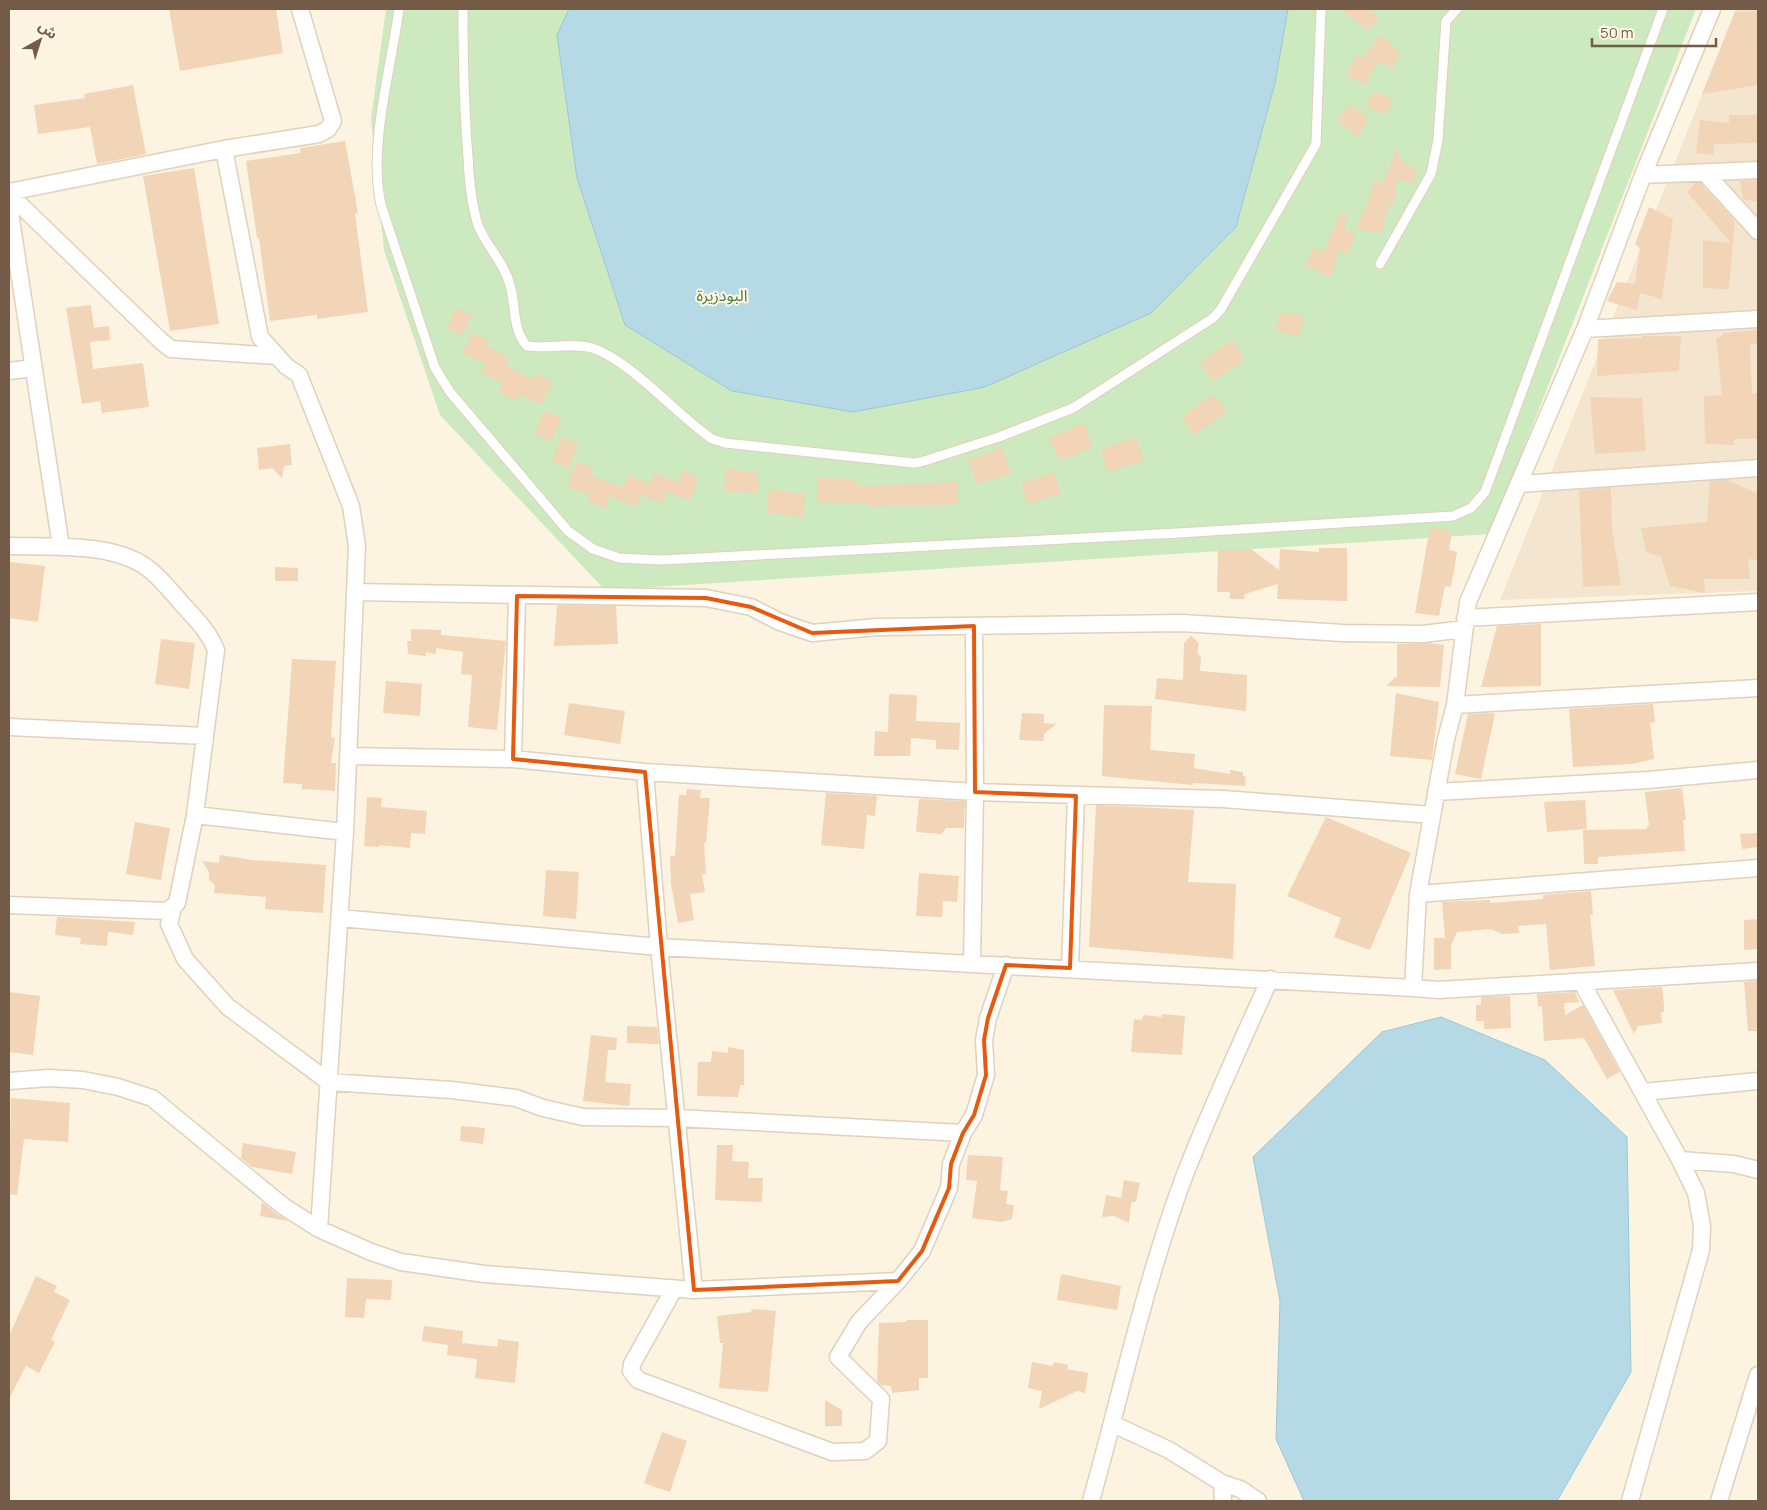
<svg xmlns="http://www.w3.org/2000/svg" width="1767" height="1510" font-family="Manrope,'Noto Sans Arabic',sans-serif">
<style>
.residential{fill:#f4e6ce}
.green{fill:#cce9bf}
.water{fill:#b5dae5;stroke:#9bc8d7}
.building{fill:#f2d4b7}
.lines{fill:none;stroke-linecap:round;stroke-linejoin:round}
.lane-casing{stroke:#e0d0bc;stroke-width:11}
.street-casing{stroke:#e0d0bc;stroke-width:19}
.lane{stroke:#fff;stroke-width:9}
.street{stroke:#fff;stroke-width:16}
.marked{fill:none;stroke:#e8590c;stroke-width:4;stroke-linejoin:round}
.labels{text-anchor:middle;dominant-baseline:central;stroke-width:4;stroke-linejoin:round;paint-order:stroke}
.park-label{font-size:16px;fill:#4e7e42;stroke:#fff8e6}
</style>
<rect width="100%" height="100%" fill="#fcf4e0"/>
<path class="residential" d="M1736,9H1758V591L1500,600Z"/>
<path class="green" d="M386,9H1696L1490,534L605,590L440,415L384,250L371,119Z"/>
<path class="water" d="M569,9H1288L1275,83L1236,227L1151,313L985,387L853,412L732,391L625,325L577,178L557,35Z
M1441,1017L1545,1060L1627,1137L1631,1372L1557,1501H1304L1276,1439L1280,1301L1253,1157L1382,1032Z"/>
<path class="building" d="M169,9H276L283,53L180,71Z
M1342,9H1368L1379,18L1368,31Z
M1758,11V85L1702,94L1735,12Z
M1380,34L1400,52L1392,69L1378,61L1365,85L1346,75L1357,55L1363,59Z
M133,85L146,154L97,164L90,127L38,134L34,105L85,98L84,94Z
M1375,90L1394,102L1383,114L1365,106Z
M1349,104L1368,117L1359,137L1337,121Z
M1729,115H1758V143L1714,144L1713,155L1696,153L1700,120L1729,123Z
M345,141L358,213L355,214L368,312L317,319V315L270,321L259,238H257L246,161L301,153L300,148Z
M1396,150H1399V159L1416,169L1414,184L1397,178L1394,205L1389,204L1382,233L1356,229L1365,206L1367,207L1374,180L1382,184Z
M194,168L219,324L170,331L143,176Z
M1758,180V202L1743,199L1740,181Z
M1695,183H1700L1735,221L1729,289L1703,288V240L1731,243L1687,192Z
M1649,207L1673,219L1662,299L1640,293L1637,310L1607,301L1617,282L1635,284L1640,248L1635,244Z
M1341,212L1348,215L1344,230L1356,233L1348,254L1339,250L1331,278L1306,265L1313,248L1323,252Z
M91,305L94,328L109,326L110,340L90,342L93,369L143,363L149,407L102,413L100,401L82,404L66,308Z
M457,308L472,315L462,336L447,328Z
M1279,314L1304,315L1299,336L1275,331Z
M1758,330V344L1750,345L1752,393H1758V439H1734V445L1705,444L1704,396L1722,395L1716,337H1722L1723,333Z
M472,333L488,340L485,345L509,358L505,365L533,380L537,374L552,382L541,405L519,394L516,401L499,392L503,384L481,372L486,364L463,353Z
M1642,336H1681L1679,371L1597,376L1598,339L1642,338Z
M1232,340L1245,359L1213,381L1200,362Z
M1214,394L1227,412L1194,435L1182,417Z
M1590,397L1642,398L1646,451L1595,454Z
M544,411L561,417L552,442L535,435Z
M1084,423L1093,447L1060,461L1048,438Z
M561,437L578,443L569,468L552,461Z
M1136,437L1144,461L1108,472L1101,449Z
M290,444L292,465L284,466L282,478L272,468L259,470L257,448Z
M1002,448L1011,473L977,485L968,460Z
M577,461L593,468L591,475L623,487L628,475L650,484L654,473L678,482L682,470L699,477L690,501L667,492L662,504L640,495L636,507L610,496L606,508L588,502L591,495L567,486Z
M726,469L758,472L757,493L724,491Z
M1054,472L1061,494L1028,504L1021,483Z
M818,478L855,479V486L957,482L958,504L867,507V503L817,502Z
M1728,480L1758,494V560L1748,559L1750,579H1704L1705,593L1670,586L1661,557L1646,552L1641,528L1707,522L1710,481Z
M1611,488L1612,528L1621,585L1583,587L1579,490Z
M769,490L805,494L803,517L767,513Z
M1430,527L1452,531L1449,550L1457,552L1451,587L1445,586L1439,616L1415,613Z
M1319,548H1347V601L1277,599L1278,584L1245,594L1244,599H1230V592H1217L1218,549H1251L1279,570L1280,549L1319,552Z
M10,562L45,566L38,622L9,618Z
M275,567L298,568V581H275Z
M557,605L616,606L618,644L554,646Z
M1541,624V686L1481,687L1497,626Z
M411,629L441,630V635L506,641L497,730L468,727L472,675L461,674L463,652L436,648V654L426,652V656L408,654L407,641H411Z
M1191,636L1199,643L1197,653L1201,656L1200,671L1247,675L1246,711L1155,699L1157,678L1183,680L1184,643Z
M161,639L195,643L189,689L155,684Z
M1429,643L1444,645L1440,687L1386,686L1397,676V644Z
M292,659L336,661L331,737L335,738L331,763H336L335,791L302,789V784L283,783Z
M386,681L422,684L420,716L383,713Z
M1396,693L1439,702L1432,760L1390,756Z
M889,694L917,695L916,721L960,723L959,750L936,749V740L911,738L910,756H874L875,731L888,732Z
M569,703L625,711L620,744L564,735Z
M1653,704L1655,722L1650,723L1654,759L1632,764L1573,767L1569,709Z
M1104,705L1152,706L1150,750L1195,754L1194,768L1230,774V770L1243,772V776L1246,777L1245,786L1193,783V785L1102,776Z
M1022,713L1044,714V723L1056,724L1044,734L1043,741L1019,740Z
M1491,713L1495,714L1481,779L1455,774L1468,714Z
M1682,788L1686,820H1683L1685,851L1598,857V864H1584L1583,830L1647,829V826H1649L1645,792Z
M687,789L701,790L700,798H710L706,843H704L706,874H702L705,892L690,894L694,920L678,923L671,884L670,856H675L679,795H686Z
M826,793L877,796L875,816L867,815L864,849L821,845Z
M367,797L382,798L381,807L427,811L425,834L411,833L410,848L379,845V847L364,846Z
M919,799L965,801L964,828H946L942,834L916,832Z
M1585,800L1587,829L1547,832L1544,802Z
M1096,805L1194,810L1188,882L1236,884L1233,959L1089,947Z
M1326,817L1411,853L1370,950L1334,937L1341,918L1287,896Z
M135,822L170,828L161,880L126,874Z
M1758,833V847L1742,849L1740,834Z
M220,855L253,860L326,865L323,913L265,909L266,897L214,893L215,885L209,880V872L202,861L219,863Z
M546,870L579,872L576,919L543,916Z
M919,873L959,876L957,902L943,901L942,917L916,916Z
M1591,891L1593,915H1590L1595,966L1550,970L1546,924L1518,926L1519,933L1502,934L1491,929L1457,932L1451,946V969L1434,970V938H1445L1442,902L1490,900V903L1543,899V895Z
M57,917L135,922L133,935L108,932L107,946L80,944L81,938L55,935Z
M1758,919V949L1744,950V920Z
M1758,981V1031H1748L1744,982Z
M1662,987L1664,1006V1012H1661L1662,1023L1638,1026L1634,1034L1613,990Z
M9,992L40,996L33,1055L9,1052Z
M1575,992L1579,1002L1564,1003L1565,1015L1583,1005L1620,1072L1607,1079L1584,1038L1544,1041L1542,1006L1538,1007L1537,994Z
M1510,996L1511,1028L1484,1029V1021H1476V1005H1481V997Z
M1162,1014L1185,1016L1182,1055L1131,1052L1134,1019L1141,1020L1144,1015L1162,1017Z
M627,1026L657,1027L659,1044L627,1043Z
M591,1035L617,1038L616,1050H608L605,1082L631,1084L629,1106L583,1101Z
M728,1047L744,1050V1085H740L738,1097L697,1096L698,1062H711L712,1051L728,1053Z
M11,1098L70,1103L68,1142L24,1139L17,1195L9,1194Z
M461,1126L485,1128L483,1144L460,1141Z
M243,1143L296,1152L292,1174L252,1167L241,1158Z
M717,1145H733L732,1161L749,1162L748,1178H763L762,1202L715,1200Z
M968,1155L1003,1157L1000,1190L1008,1191L1006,1204L1014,1205L1012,1219L1002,1222L972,1218L977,1181L966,1180Z
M1124,1180L1140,1183L1136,1201L1131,1203L1129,1223L1114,1216L1102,1217L1106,1195L1121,1198Z
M262,1202L277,1214L288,1221L260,1216Z
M1061,1274L1121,1286L1117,1310L1057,1300Z
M36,1276L57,1286L54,1292L70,1300L51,1340L55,1342L39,1373L26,1366L9,1399V1336Z
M347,1278L392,1280L391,1300L366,1299L364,1318L345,1317Z
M752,1309L776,1311L768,1392L719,1388L723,1343H720L717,1316L751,1312Z
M907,1320H928V1378H919V1390L892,1393L891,1386L881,1385L877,1381L879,1323L907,1322Z
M424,1326L463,1331L462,1343L498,1347V1339L519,1342L515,1383L475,1378L477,1359L447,1355L448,1345L422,1341Z
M1032,1362L1053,1366L1054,1362L1068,1365L1067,1369L1088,1373L1085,1393L1077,1391L1039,1409L1042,1391L1028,1388Z
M825,1400L842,1410V1426H825Z
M662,1432L687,1441L670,1492L644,1483Z"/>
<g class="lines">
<g class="lane-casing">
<path id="lane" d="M399,9C391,69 368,146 381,205L435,368L450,392L568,531L593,549L619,558L661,560L1178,533L1453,516L1471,508L1485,492L1663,9
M463,9C463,58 464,108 468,157C469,179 471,203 478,225C486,246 504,262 510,285C516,305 512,330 527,346C548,349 571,342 592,348C630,360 678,416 712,439L725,443L914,463L921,462L999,437L1073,408L1213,318L1221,309L1316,144L1321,9
M1380,264L1431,174L1438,140L1446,21L1457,9"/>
</g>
<g class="street-casing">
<path id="street" d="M1712,9L1643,175L1585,329L1468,602L1455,705L1446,739L1418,894L1413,988L1438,990L1758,971
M224,149L260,337L286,366L299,375L351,506L357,546L345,832L319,1229
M1705,173L1758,231
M1643,175L1758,170
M9,192L224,149L319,134L328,129L333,121L300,9
M9,194L161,341L171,349L277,356
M9,206L61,547
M1585,329L1758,319
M9,371L34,368
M1519,484L1758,468
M9,546C50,547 117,542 150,570C162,580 172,592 182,604C195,618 209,632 216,650L195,815L177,903L167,911L9,905
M355,592L706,598L751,607L780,622L812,633L877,627L1182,623L1343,633L1423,634L1464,629
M1465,618L1758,602
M1455,705L1758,688
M9,727L205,736
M349,756L513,759L645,772L975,792L1223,799L1432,815
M513,759L517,596
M645,772L659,947L694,1290
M1436,792L1648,780L1758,770
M195,815L345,832
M1418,894L1758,868
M173,908L169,924L185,959L228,1007L329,1082L452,1090L516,1098L543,1108L583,1117L677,1118L963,1133
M340,918L659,947L1413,988
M972,963L975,792L974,626
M1070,968L1076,796
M1582,983L1680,1160L1696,1193L1702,1226L1701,1250L1630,1501
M9,1081L49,1078L83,1080L118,1087L152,1098L283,1206L319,1229L371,1252L401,1262L484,1274L694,1290L898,1281
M1643,1092L1758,1081
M1680,1160L1734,1164L1758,1170
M674,1289L632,1364L631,1371L638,1380L832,1452L865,1451L878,1441L881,1399L838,1357L859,1322L898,1281L922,1251L949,1188L951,1164L963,1133L974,1115L986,1075L984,1040L988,1018L1006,965
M1113,1424L1169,1450L1222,1483L1240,1489L1258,1501
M1222,1483L1223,1501
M1091,1501C1121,1394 1145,1282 1184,1177C1210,1110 1240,1045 1270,979
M1719,1501L1758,1375"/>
</g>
<use href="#lane" class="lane"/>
<use href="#street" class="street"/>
</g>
<path class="marked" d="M517,596L706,598L751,607L812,633L974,626L975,792L1076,796L1070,968L1006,965L988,1018L984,1040L986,1075L974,1115L963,1133L951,1164L949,1188L922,1251L898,1281L694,1290L645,772L513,759Z"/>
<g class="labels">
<g class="park-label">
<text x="722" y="295">البودزيرة</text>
</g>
</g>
<rect width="1767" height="1510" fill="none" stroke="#735b47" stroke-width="20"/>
<g transform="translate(40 40) rotate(39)" stroke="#fff8e6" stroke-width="4" paint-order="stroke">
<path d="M0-4L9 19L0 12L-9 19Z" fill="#735b47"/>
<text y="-8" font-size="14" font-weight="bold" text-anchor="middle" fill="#735b47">ش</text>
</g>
<path d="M1592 38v8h124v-8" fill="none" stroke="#735b47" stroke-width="2.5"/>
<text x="1600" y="38" font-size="15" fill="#735b47" stroke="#fff8e6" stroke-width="4" paint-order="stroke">50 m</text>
</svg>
